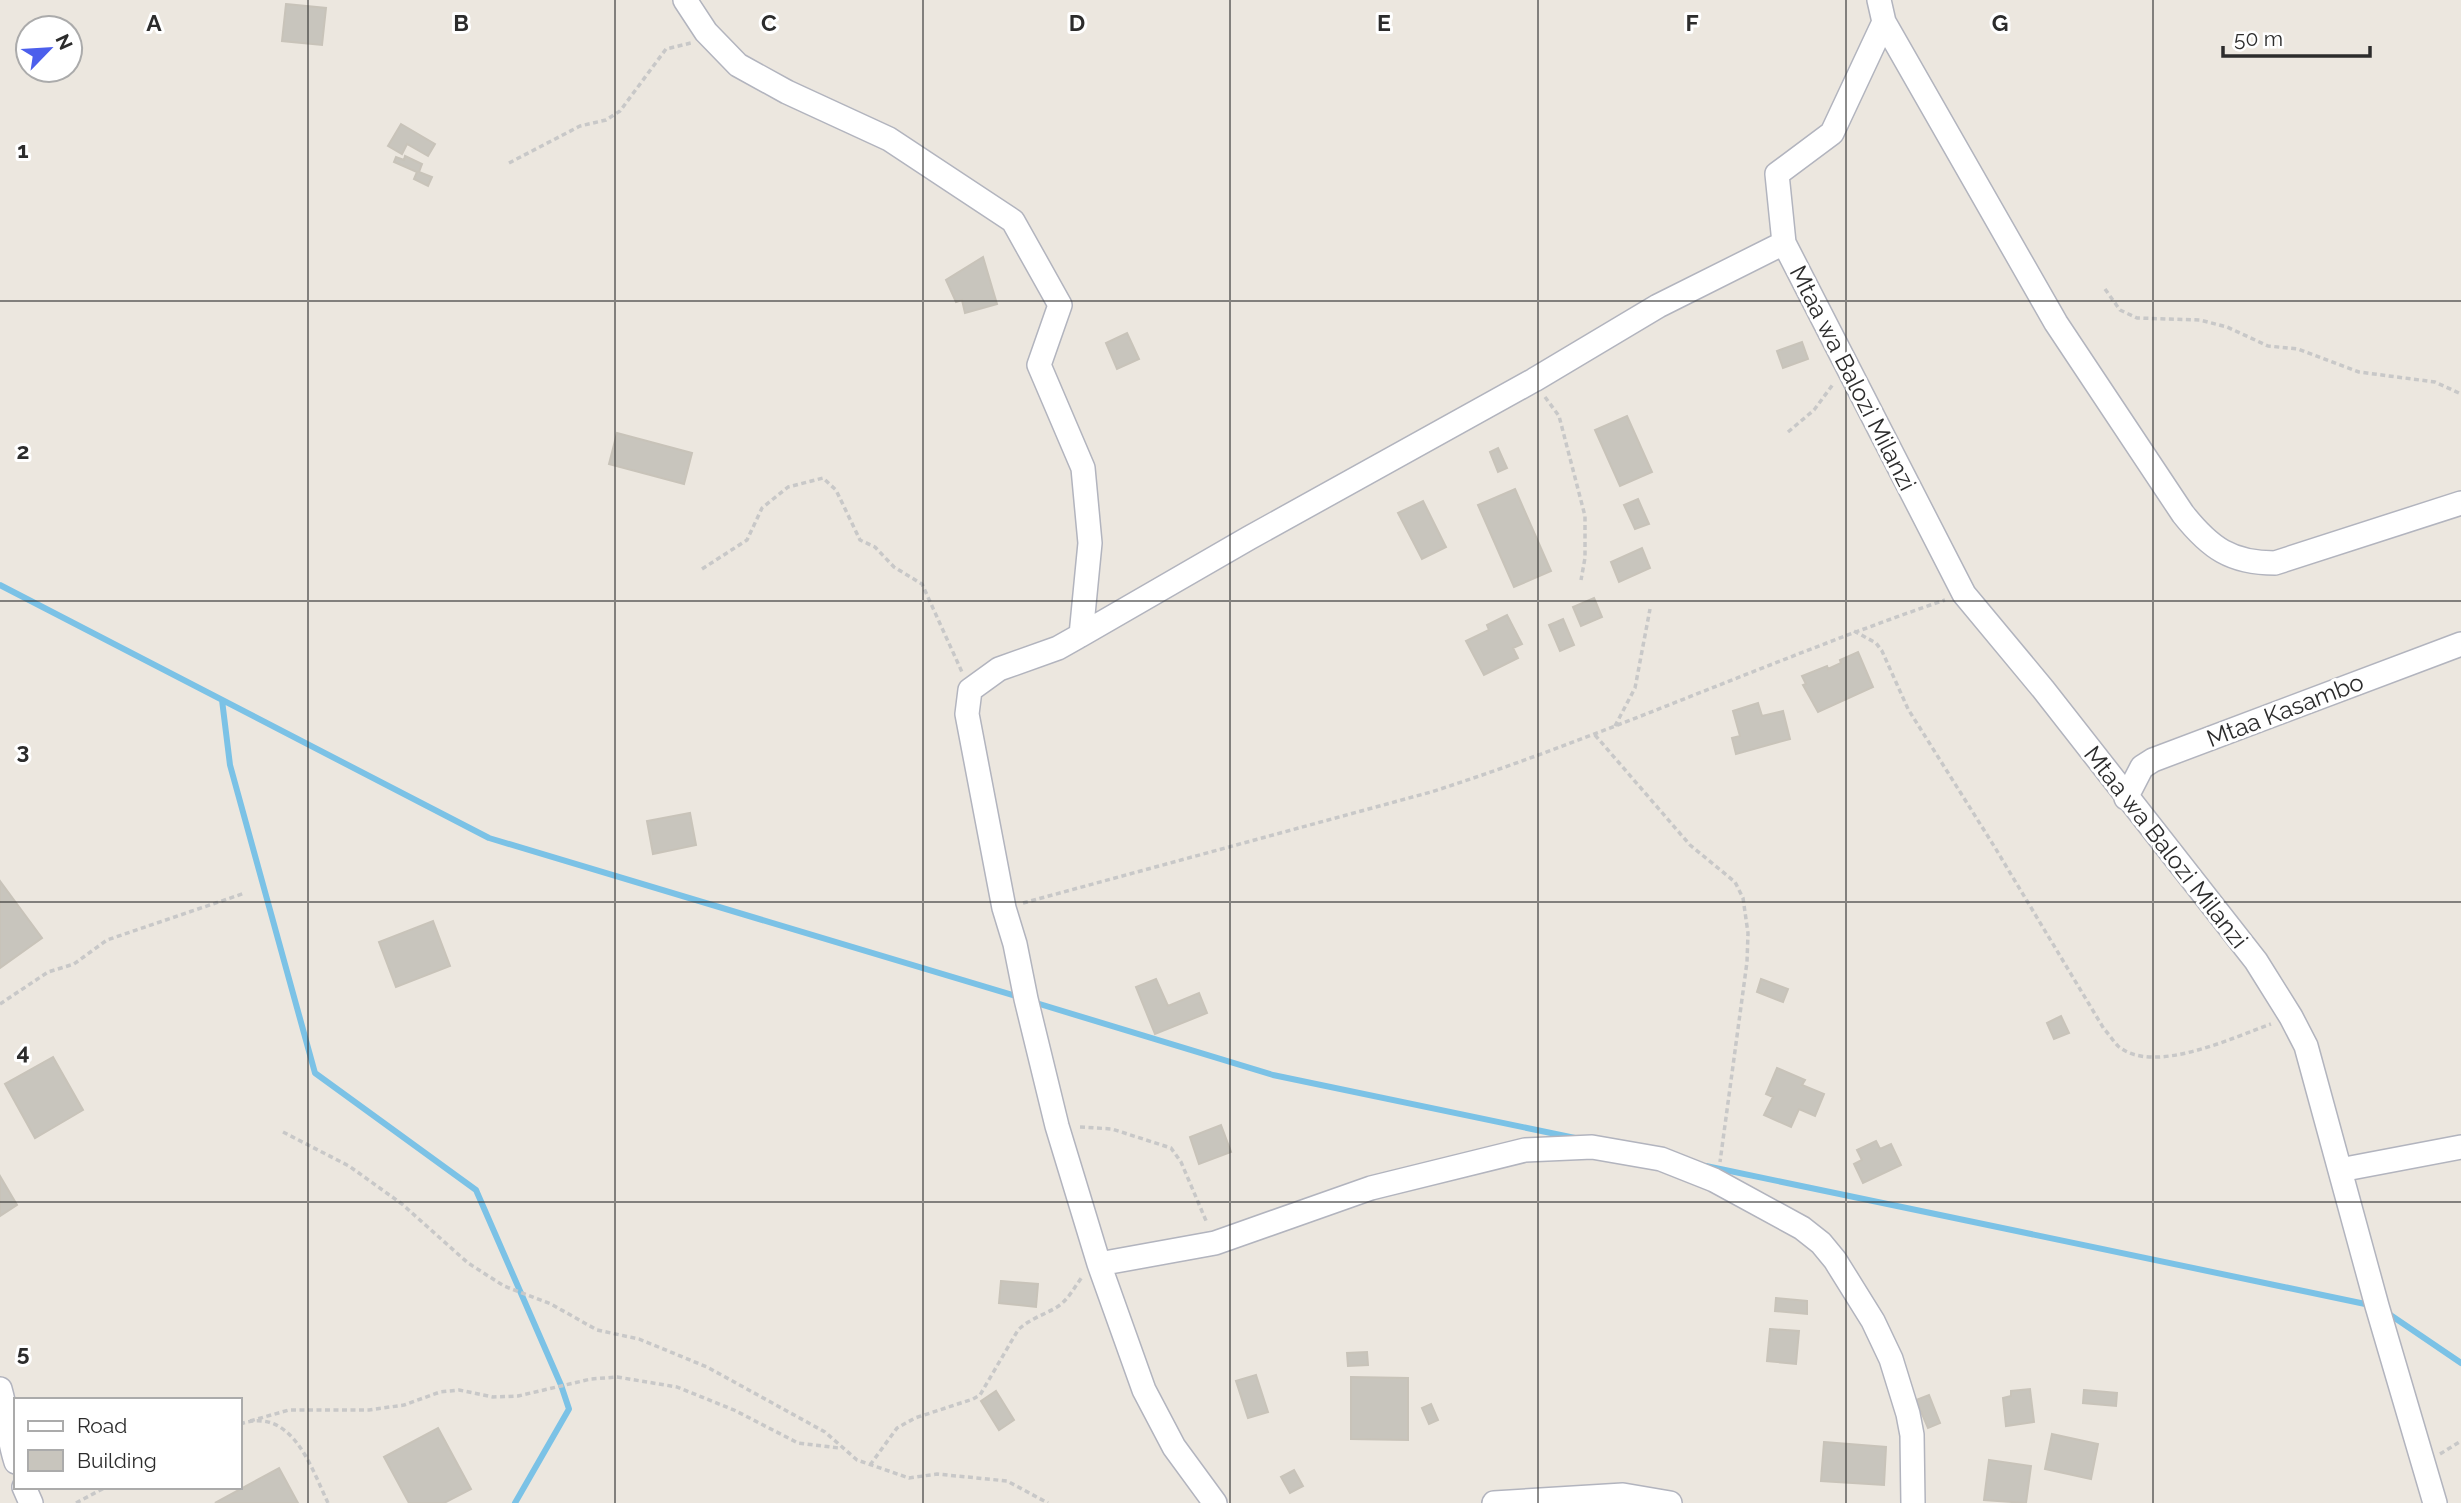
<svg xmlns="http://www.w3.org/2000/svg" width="2461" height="1503" font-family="Raleway,sans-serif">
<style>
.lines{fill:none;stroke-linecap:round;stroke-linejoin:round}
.stream{stroke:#7bc2e6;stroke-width:6}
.building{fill:#c8c5bd;stroke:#c8c3b9;stroke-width:2}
.minor-casing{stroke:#b2b4be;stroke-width:26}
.path{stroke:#c8c8c8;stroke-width:3.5;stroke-dasharray:5 3.5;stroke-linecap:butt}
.minor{stroke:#fff;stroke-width:23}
.grid{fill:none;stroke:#2c2c2c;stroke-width:2;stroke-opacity:0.55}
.labels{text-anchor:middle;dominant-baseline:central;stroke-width:6;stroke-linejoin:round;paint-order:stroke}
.street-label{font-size:24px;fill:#2c2c2c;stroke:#fff}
.grid-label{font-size:23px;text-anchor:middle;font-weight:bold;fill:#2c2c2c;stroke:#fff;stroke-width:6;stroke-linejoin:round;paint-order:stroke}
</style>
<rect width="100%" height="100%" fill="#ece7df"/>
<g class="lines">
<path class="stream" d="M0,585L489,838L1019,997
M222,700L230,765L315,1073L476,1190L561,1385L569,1409L515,1503
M1033,1002L1273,1075L1575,1138
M1706,1166L2370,1305
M2386,1312L2461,1363"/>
</g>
<path class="building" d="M286,4L326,8L322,45L282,41Z
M401,124L435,144L428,156L407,144L402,154L388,146Z
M405,156L422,164L419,172L432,177L428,186L414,179L417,172L394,162L396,157L404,160Z
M983,257L997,304L965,313L962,300L956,302L946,280Z
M1127,333L1139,359L1117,369L1106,343Z
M1802,342L1808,359L1783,368L1777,351Z
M1627,416L1652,472L1620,486L1595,430Z
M617,433L692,453L684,484L609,464Z
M1498,448L1507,468L1498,472L1490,452Z
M1515,489L1551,571L1514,587L1478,505Z
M1638,499L1649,524L1635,529L1624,505Z
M1423,501L1446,547L1422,559L1398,513Z
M1642,548L1650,568L1619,582L1611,562Z
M1594,598L1602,617L1581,626L1573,607Z
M1507,615L1522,644L1513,648L1518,658L1484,675L1466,641L1489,630L1487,625Z
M1563,619L1574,645L1560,651L1549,625Z
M1858,652L1873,687L1818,712L1803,685L1806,684L1802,676L1827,666L1828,669L1841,663L1840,660Z
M1758,703L1762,716L1783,711L1790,739L1736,754L1732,738L1740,736L1733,711Z
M690,813L696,845L653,854L647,821Z
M0,881L42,938L0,968Z
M433,921L450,966L396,987L379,942Z
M1156,979L1168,1006L1199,993L1207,1013L1155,1034L1136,987Z
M1761,979L1788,989L1783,1002L1757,992Z
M2061,1016L2069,1033L2054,1039L2047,1023Z
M53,1057L83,1110L35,1138L5,1084Z
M1777,1068L1805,1080L1802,1085L1824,1094L1815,1116L1799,1109L1791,1127L1764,1115L1773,1097L1766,1094Z
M1221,1125L1231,1152L1199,1164L1190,1137Z
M1876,1141L1880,1149L1891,1144L1901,1165L1863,1183L1854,1164L1862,1160L1857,1150Z
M0,1176L17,1205L0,1216Z
M1001,1281L1038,1284L1036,1307L999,1303Z
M1776,1298L1807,1301V1314L1775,1311Z
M1770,1329L1799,1331L1796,1364L1767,1361Z
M1367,1352L1368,1365L1348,1366L1347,1353Z
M1256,1375L1268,1412L1248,1418L1236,1381Z
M1351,1377L1408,1378V1440L1351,1439Z
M2030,1389L2034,1422L2006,1426L2003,1398L2011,1396V1391Z
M2084,1390L2117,1393L2116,1406L2083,1403Z
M996,1391L1014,1420L999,1430L981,1401Z
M1929,1395L1940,1423L1928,1428L1916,1400Z
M1431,1404L1438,1420L1429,1424L1422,1408Z
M438,1428L471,1489L444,1503H409L384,1457Z
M2052,1434L2098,1444L2091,1479L2045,1469Z
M1824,1442L1886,1447L1884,1485L1821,1481Z
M1989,1460L2031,1466L2026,1503L1984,1500Z
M279,1468L298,1503H215Z
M1294,1470L1303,1486L1290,1493L1281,1477Z"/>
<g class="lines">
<g class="minor-casing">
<path id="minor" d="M685,0L706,32L738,65L787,92L889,139L1013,221L1060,305L1039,365L1083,468L1090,543L1081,635
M1879,0L1884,22L2056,323L2183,514C2210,548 2231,563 2275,563L2461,503
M1884,22L1832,133L1777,174L1784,243L1964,594L2043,689L2256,961L2291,1017L2306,1046L2377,1306L2435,1503
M2126,798L2142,767L2153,760L2461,644
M2340,1170L2461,1147
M1099,1264L1215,1243L1371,1188L1525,1150L1592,1147L1661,1159L1714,1180L1802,1228L1821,1243L1835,1260L1873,1321L1891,1359L1908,1414L1912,1435L1913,1503
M0,1389C7,1413 8,1438 16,1462
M24,1487L31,1503
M1215,1503L1174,1447L1144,1390L1099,1264L1057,1126L1026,999L1015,944L1004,908L967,714L970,690L999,669L1058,648L1081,635L1249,538L1534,380L1658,306L1784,243
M1494,1503L1623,1495L1670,1503"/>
</g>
<path class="path" d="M509,163L580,126L606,120L620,111L666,49L691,43
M2105,289L2120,310L2137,318L2200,320L2227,327L2268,346L2298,349L2359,372L2435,382L2461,394
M1545,397L1559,416L1585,516V558L1581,580
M1788,432L1814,410L1834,383
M702,569L747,540L762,508L788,487L823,478L836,490L860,540L875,547L894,567L922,584L962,672
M1854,631L1876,643L1882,651L1908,709L1994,846L2104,1029C2109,1034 2113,1041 2118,1046C2153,1076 2234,1037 2271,1024
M1615,726L1635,688L1650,609
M1595,735L1690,845L1735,882L1743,898L1748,933L1747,962L1720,1162
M1023,903L1431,792C1606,736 1772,659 1945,600
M0,1004L48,972L74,964L107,940L245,893
M1080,1127L1112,1129L1171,1148L1181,1162L1207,1223
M283,1132L349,1166L402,1204L468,1263L504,1286L551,1304L597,1330L639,1339L707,1367L825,1432L857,1460L909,1478L937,1474L1007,1481L1048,1503
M250,1421L289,1410H369L404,1405L440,1392L459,1390L493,1397L518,1396L591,1379L617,1377L677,1387L734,1410L798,1443L839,1448
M240,1424C292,1406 311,1467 328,1503
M2440,1454L2461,1441
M870,1465L897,1428L915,1418L973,1399L980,1395L1018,1330C1029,1319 1044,1315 1057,1307C1068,1300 1074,1288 1082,1277
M76,1503L106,1487"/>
<use href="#minor" class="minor"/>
</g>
<path class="grid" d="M308,0V1503M615,0V1503M923,0V1503M1230,0V1503M1538,0V1503M1846,0V1503M2153,0V1503M0,301H2461M0,601H2461M0,902H2461M0,1202H2461"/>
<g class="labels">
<g class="street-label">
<text transform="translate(1853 378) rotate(63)">Mtaa wa Balozi Milanzi</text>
<text transform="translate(2285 710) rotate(-21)">Mtaa Kasambo</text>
<text transform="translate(2166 847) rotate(52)">Mtaa wa Balozi Milanzi</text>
</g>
</g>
<g class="grid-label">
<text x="154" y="31">A</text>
<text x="461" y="31">B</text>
<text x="769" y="31">C</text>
<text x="1077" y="31">D</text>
<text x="1384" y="31">E</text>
<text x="1692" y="31">F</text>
<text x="2000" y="31">G</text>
<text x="23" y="158">1</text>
<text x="23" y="459">2</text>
<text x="23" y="759">3</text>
<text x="23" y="1060">4</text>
<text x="23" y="1361">5</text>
</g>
<rect x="14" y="1398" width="228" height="91" fill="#ffffff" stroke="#ababab" stroke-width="2"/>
<rect x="28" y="1421" width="35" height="10" fill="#ffffff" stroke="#ababab" stroke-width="2"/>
<text x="77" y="1433" font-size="21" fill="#2c2c2c">Road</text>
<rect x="28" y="1450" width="35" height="21" fill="#c8c5bd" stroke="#ababab" stroke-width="2"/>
<text x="77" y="1468" font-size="21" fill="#2c2c2c">Building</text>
<g transform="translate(49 49) rotate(65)"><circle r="33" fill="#ffffff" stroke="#ababab" stroke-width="2"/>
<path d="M0-5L12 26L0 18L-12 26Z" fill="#4c5fec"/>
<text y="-10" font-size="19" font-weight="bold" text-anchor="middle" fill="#2c2c2c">N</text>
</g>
<path d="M2223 46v10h147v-10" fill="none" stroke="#2c2c2c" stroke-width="3.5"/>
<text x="2234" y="46" font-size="21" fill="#2c2c2c" stroke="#ffffff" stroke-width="5" paint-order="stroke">50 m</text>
</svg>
